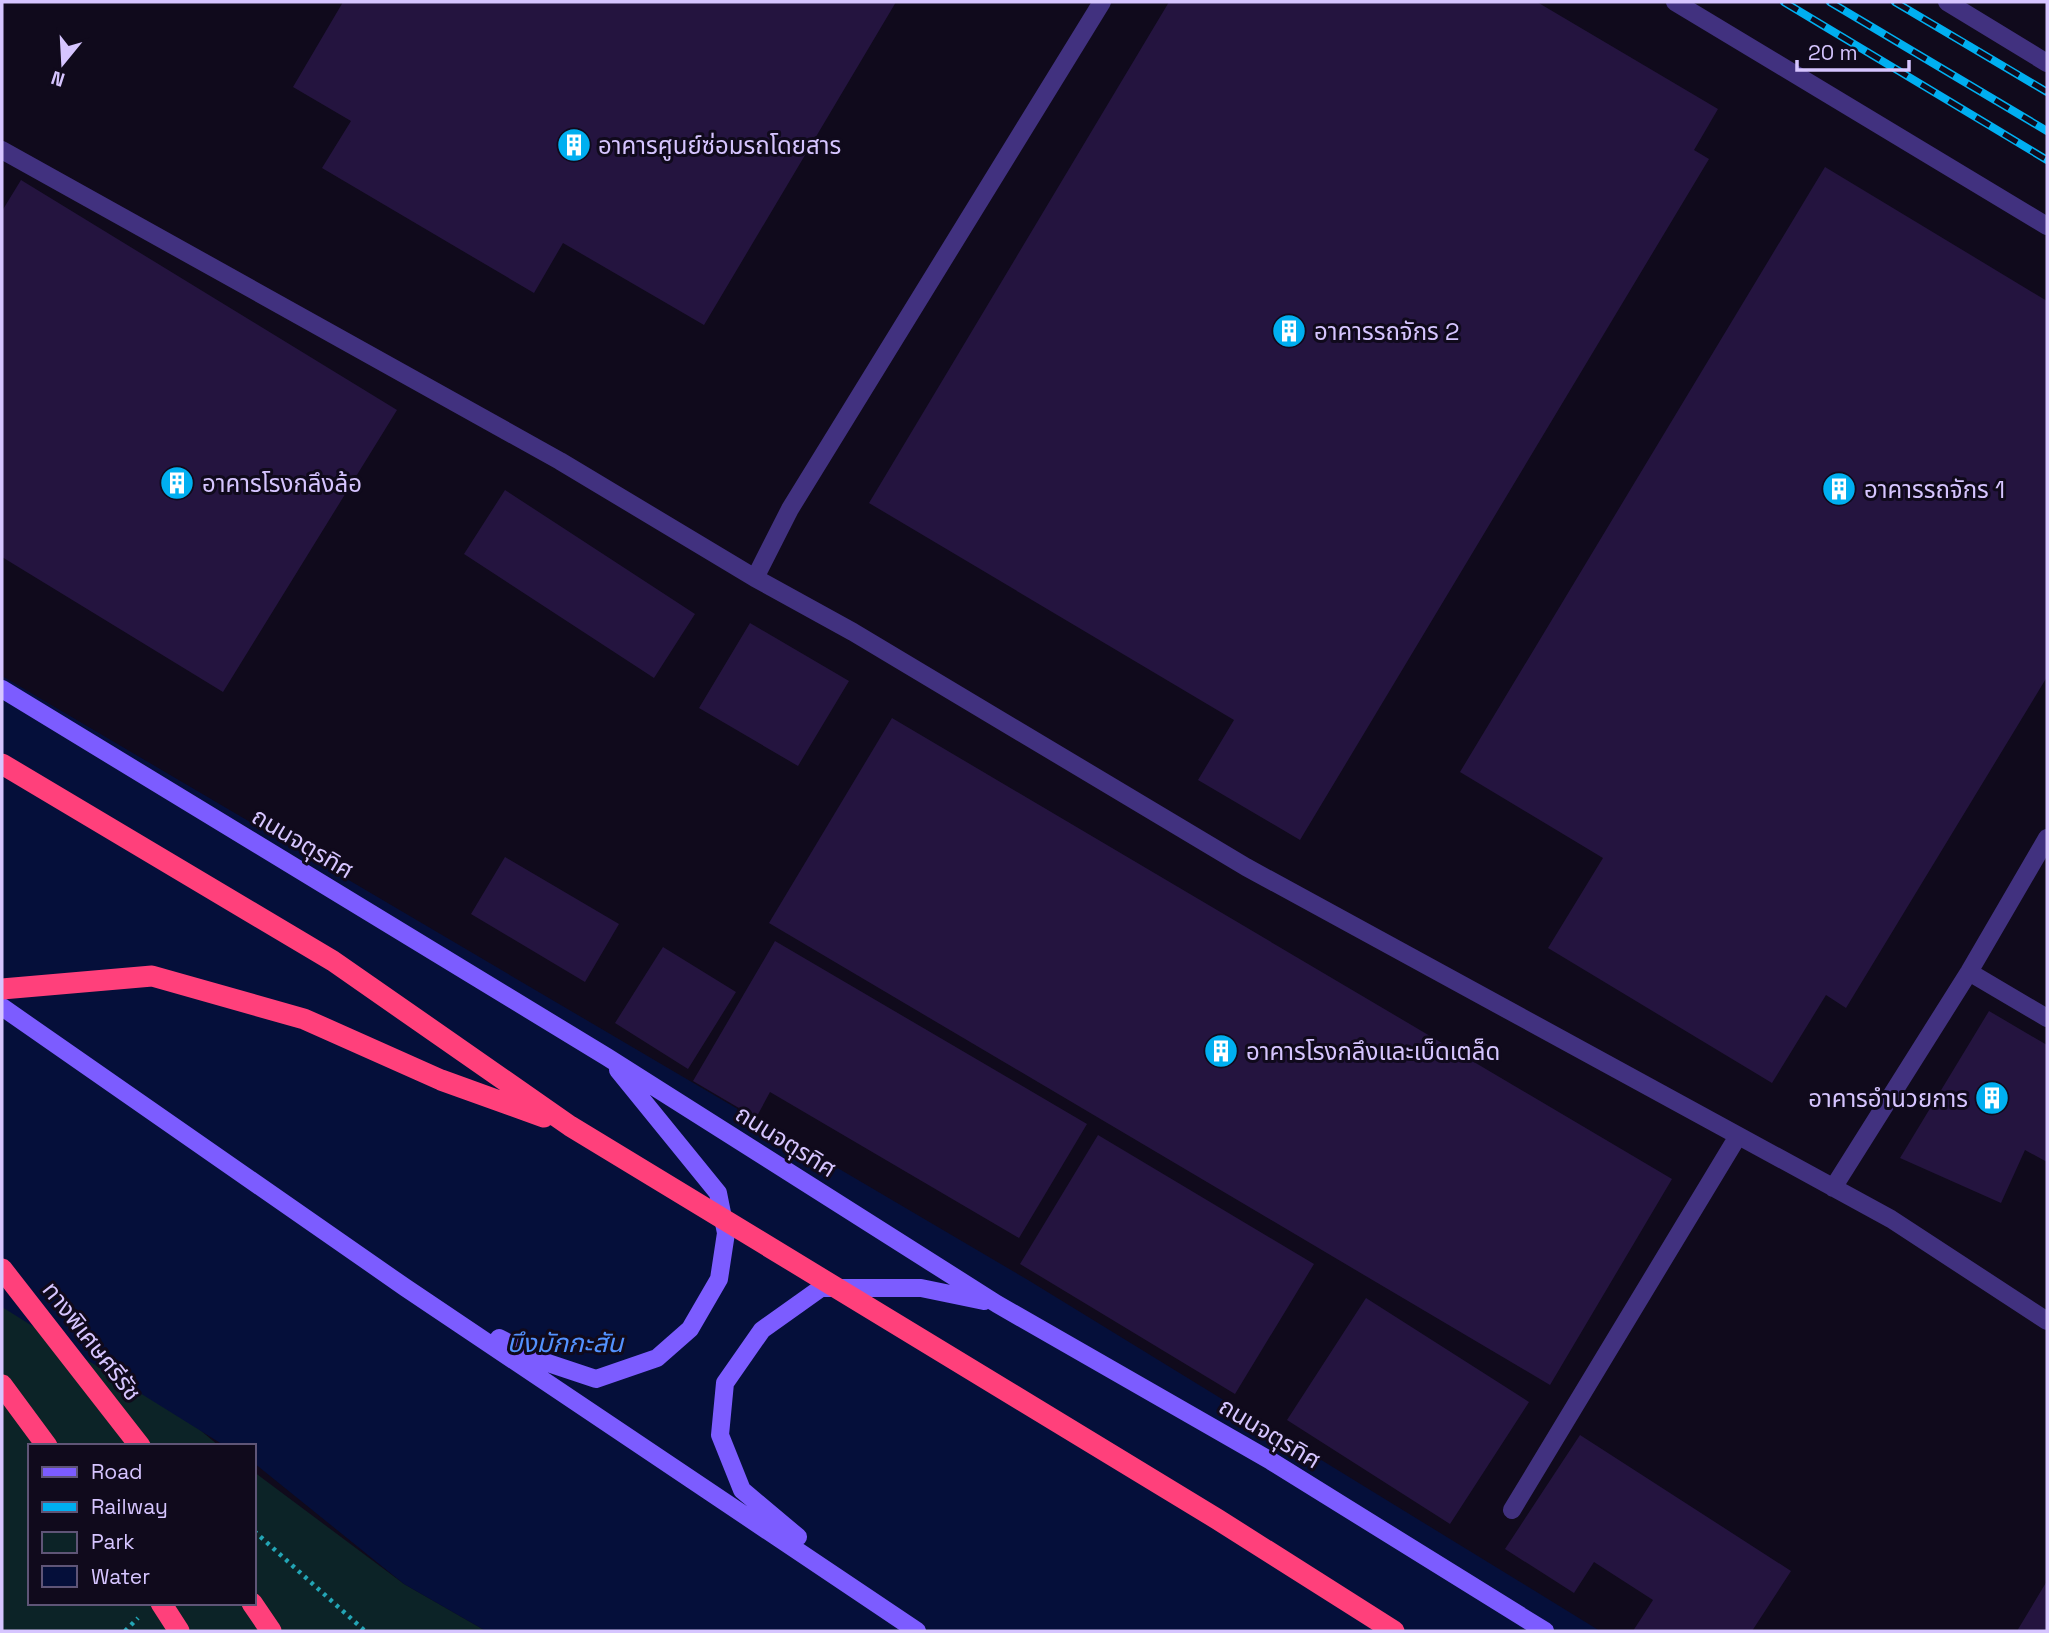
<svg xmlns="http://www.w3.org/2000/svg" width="2049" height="1633" font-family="'Space Grotesk','Noto Sans Thai',sans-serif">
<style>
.green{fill:#0c2327}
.water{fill:#050f3a}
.building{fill:#24143f}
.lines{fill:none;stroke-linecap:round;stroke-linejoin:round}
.path{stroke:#23a5b5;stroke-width:4.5;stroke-dasharray:3.5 5;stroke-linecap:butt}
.service{stroke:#41317f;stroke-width:18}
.minor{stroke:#41317f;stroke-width:18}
.secondary{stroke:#7c5cff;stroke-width:18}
.motorway{stroke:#ff407b;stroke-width:21}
.rail-casing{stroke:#00aff0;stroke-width:8}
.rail{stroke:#100a1c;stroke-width:5;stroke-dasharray:16;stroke-linecap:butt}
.labels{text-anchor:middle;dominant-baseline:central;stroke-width:6;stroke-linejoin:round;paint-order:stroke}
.poi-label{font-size:24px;fill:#d6c5ff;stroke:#100a1c;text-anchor:start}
.street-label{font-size:24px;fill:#d6c5ff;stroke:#100a1c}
.water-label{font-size:26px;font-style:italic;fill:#5392ff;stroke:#100a1c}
</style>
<rect width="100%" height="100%" fill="#100a1c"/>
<path class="green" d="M2,1262L219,1446H30V1603H254V1472L404,1584L486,1631H2Z"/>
<path class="water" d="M2,676L1028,1280L1600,1631H486L404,1584L254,1463V1446H225L2,1307Z"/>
<path class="building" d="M343,2H896L704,325L563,243L534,293L322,168L351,121L293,87Z
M1169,2H1537L1718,109L1694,150L1709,159L1300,840L1198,780L1234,720L869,503Z
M1825,167L2047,301V677L1846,1008L1826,995L1772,1083L1548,948L1603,858L1460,772Z
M21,180L397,410L223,692L2,557V211Z
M505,490L695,614L654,678L464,554Z
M750,623L849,681L798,766L699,708Z
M892,718L1672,1179L1550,1385L769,923Z
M505,857L619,924L585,982L471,914Z
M775,941L1087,1124L1019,1238L770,1092L756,1118L693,1081Z
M663,947L736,992L688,1069L615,1023Z
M1989,1011L2047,1045V1162L2025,1150L2001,1203L1900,1158Z
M1098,1135L1314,1264L1235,1394L1020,1264Z
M1366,1298L1529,1402L1450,1524L1287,1420Z
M1580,1435L1791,1571L1752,1631H1633L1653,1600L1594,1562L1574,1593L1505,1549Z
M2047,1581V1631H2017Z"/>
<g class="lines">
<path class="path" d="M254,1531L365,1631
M125,1631L138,1618"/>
<path class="service" d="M1102,2L790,509L755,578L853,632L1246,867L1891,1219L2047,1321
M1675,2L2047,226
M2,150L560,461L755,578
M1969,972L2047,1018
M1833,1188L1969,972L2047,838
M1512,1510L1738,1136"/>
<path class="minor" d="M1947,2L2047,63"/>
<path class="secondary" d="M2,689L607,1057L997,1304L1271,1461L1545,1631
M2,1007L406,1288L917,1631
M499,1338L545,1362L596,1379L657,1358L690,1329L719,1279L726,1233L718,1193L618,1070
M798,1537L742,1490L720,1435L725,1383L762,1330L821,1288H921L984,1301"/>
<path class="motorway" d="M2,764L333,961L570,1126L1217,1519L1394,1631
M2,989L152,976L304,1019L441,1080L544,1117
M2,1269L140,1446
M2,1385L47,1446
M161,1603L179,1631
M252,1603L271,1631"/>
<g class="rail-casing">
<path id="rail" d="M1784,2L2047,160
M1830,2L2047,131
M1895,2L2047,92"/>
</g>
<use href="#rail" class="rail"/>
</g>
<defs>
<g id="building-disc" transform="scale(1.75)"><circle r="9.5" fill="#00aff0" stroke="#100a1c"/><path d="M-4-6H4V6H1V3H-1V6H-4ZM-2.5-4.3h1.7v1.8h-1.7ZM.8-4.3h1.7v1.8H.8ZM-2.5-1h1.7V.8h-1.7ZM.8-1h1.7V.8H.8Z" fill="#fff"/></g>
</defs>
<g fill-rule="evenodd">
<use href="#building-disc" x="574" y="145"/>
<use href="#building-disc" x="1289" y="331"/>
<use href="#building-disc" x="177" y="483"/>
<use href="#building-disc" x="1839" y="489"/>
<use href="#building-disc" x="1221" y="1051"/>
<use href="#building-disc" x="1992" y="1098"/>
</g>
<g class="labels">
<g class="poi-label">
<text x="598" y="145">อาคารศูนย์ซ่อมรถโดยสาร</text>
<text x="1314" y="331">อาคารรถจักร 2</text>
<text x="202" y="483">อาคารโรงกลึงล้อ</text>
<text x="1864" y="489">อาคารรถจักร 1</text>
<text x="1246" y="1051">อาคารโรงกลึงและเบ็ดเตล็ด</text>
<text x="1968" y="1098" text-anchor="end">อาคารอำนวยการ</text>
</g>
<g class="street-label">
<text transform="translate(303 843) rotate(31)">ถนนจตุรทิศ</text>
<text transform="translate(786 1141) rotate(32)">ถนนจตุรทิศ</text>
<text transform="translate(92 1341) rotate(52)">ทางพิเศษศรีรัช</text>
<text transform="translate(1270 1433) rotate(31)">ถนนจตุรทิศ</text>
</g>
<g class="water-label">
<text x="565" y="1343">บึงมักกะสัน</text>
</g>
</g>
<rect width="2049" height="1633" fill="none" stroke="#d6c5ff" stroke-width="7"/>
<rect x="28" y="1444" width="228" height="161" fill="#100a1c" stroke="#5f5577" stroke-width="2"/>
<rect x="42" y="1467" width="35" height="10" fill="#7c5cff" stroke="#5f5577" stroke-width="2"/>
<text x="91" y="1479" font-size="21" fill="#d6c5ff">Road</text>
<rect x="42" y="1502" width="35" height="10" fill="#00aff0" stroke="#5f5577" stroke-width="2"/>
<text x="91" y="1514" font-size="21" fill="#d6c5ff">Railway</text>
<rect x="42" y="1532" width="35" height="21" fill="#0c2327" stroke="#5f5577" stroke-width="2"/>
<text x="91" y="1549" font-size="21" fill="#d6c5ff">Park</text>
<rect x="42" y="1566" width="35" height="21" fill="#050f3a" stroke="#5f5577" stroke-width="2"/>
<text x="91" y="1584" font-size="21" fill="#d6c5ff">Water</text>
<g transform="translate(63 63) rotate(198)" stroke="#100a1c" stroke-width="5" paint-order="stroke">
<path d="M0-5L12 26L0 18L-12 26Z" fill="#d6c5ff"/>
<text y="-10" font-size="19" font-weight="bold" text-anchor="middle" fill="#d6c5ff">N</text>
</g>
<path d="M1797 60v10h112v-10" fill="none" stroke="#d6c5ff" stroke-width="3.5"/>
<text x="1808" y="60" font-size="21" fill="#d6c5ff" stroke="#100a1c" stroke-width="5" paint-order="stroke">20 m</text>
</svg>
